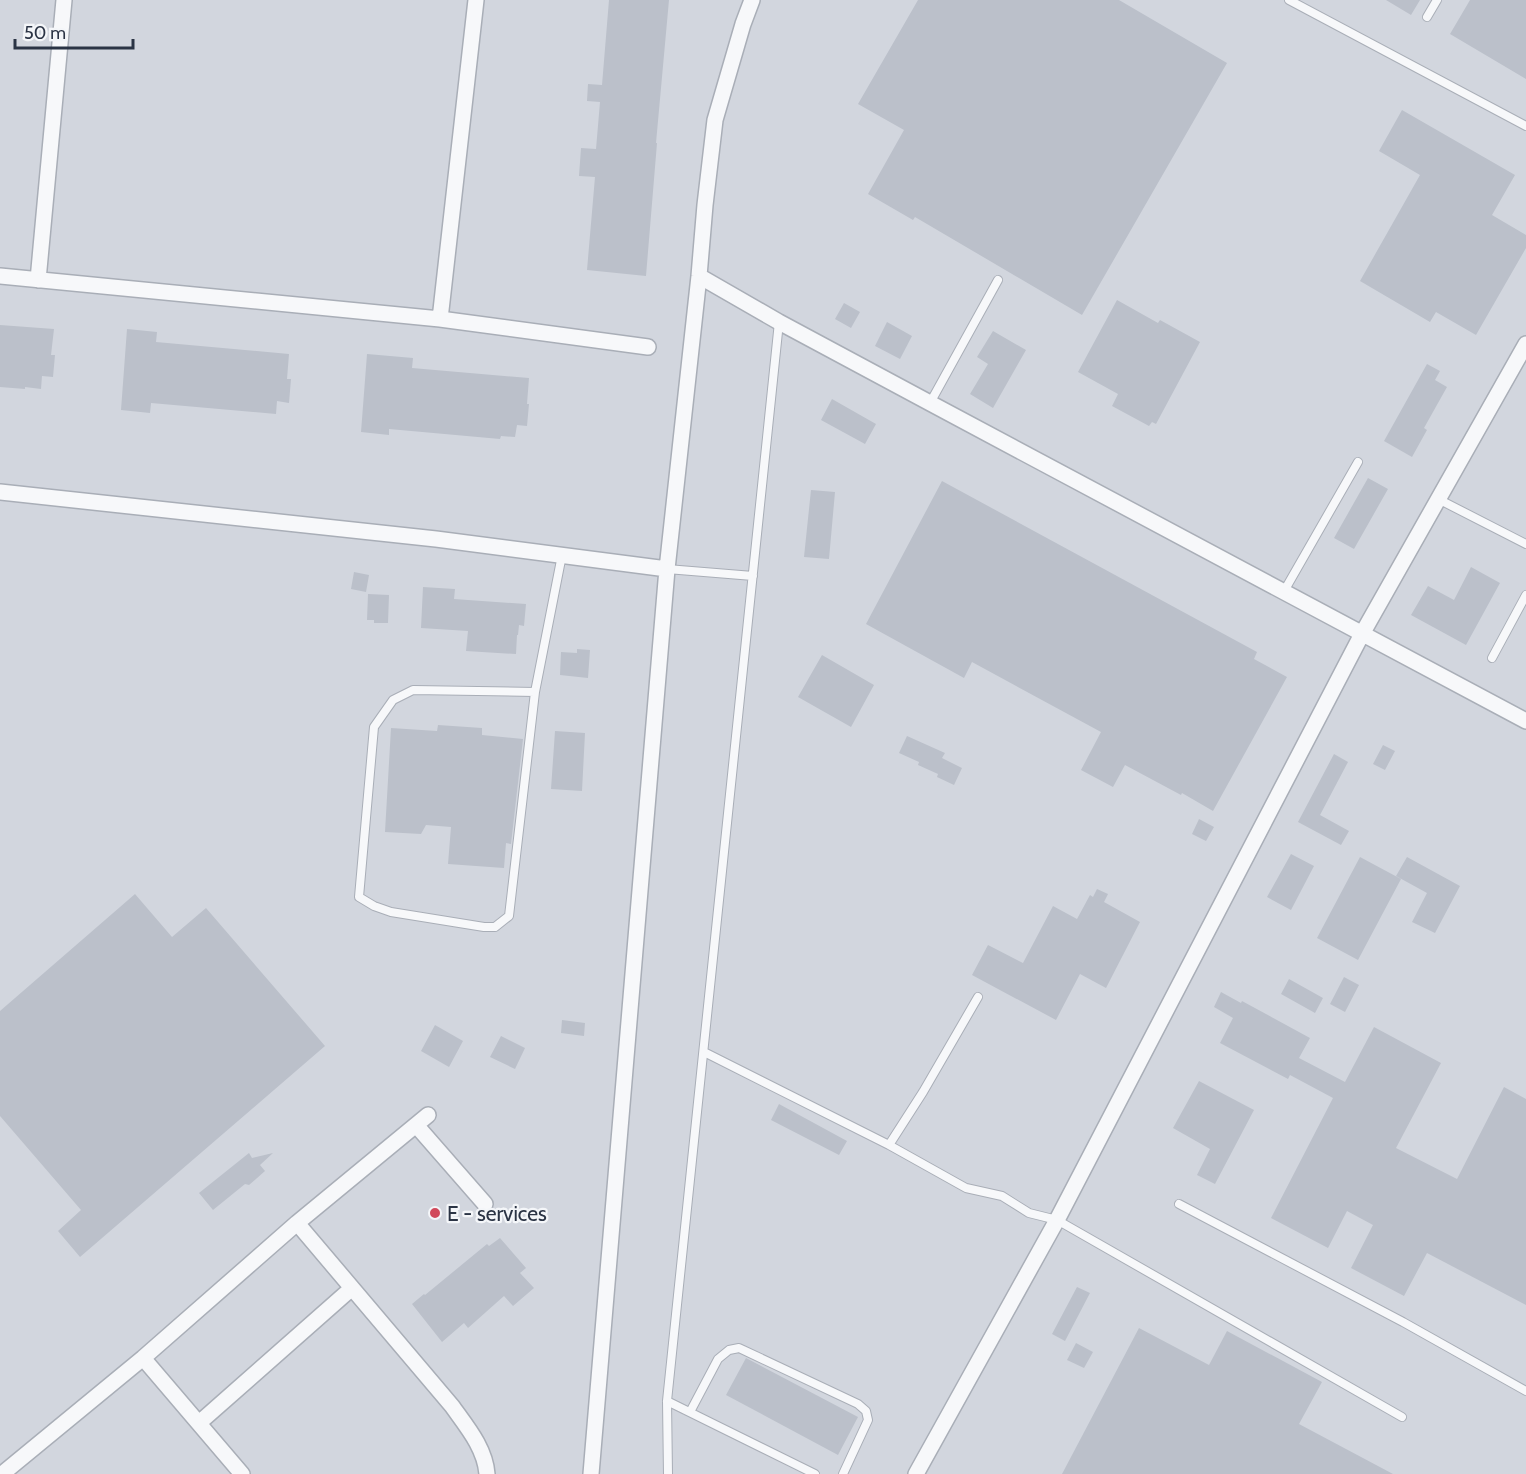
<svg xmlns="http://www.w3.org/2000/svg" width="1526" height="1474" font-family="Cabin,sans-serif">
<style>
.built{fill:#d2d6de}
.building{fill:#bbc0ca}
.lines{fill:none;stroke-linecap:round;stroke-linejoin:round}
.lane-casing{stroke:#a9aeb7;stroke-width:10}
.street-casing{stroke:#a9aeb7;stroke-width:18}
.lane{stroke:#f7f8fa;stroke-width:8}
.street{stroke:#f7f8fa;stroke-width:15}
.poi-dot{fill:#d1495b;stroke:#f4f6f9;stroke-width:2}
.labels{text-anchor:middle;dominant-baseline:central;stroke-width:4.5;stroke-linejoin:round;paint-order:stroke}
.poi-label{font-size:21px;fill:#2b3445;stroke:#f4f6f9;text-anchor:start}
</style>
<rect width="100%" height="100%" fill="#e4e7ec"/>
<path class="built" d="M0,0H1526V1474H0Z"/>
<path class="building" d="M609,0H669L656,143H657L646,276L587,270L595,177L579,176L581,148L596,149L600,102L587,101L588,84L602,85Z
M918,0H1119L1227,63L1082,315L915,217L913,220L868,194L904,130L858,104Z
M1386,0H1420L1411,15Z
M1470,0H1526V79L1450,34Z
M1402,110L1515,175L1492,215L1526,235V248L1476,335L1436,312L1430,322L1360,281L1420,175L1379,151Z
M1117,300L1158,323L1160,320L1200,342L1156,424L1152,422L1149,426L1112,406L1118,394L1078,372Z
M844,303L860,312L851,328L835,319Z
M887,322L912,336L900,359L875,346Z
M0,325L54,329L51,355H55L53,377L42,376L41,389L25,387V389L0,387Z
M127,329L157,332L156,342L289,354L287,379H291L289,403L277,401L276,414L151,403L150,413L121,410Z
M993,331L1026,350L993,408L970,394L988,364L977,357Z
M367,354L413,358L412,368L529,378L527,404H529L527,426L517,425L515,437L501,436L500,439L389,429V435L361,432Z
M1427,364L1440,371L1435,380L1447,387L1424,428L1427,430L1412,457L1384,441Z
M832,399L876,424L865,444L821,420Z
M1368,478L1388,489L1354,549L1334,538Z
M942,481L1257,652L1254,659L1287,677L1213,811L1182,793L1181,795L1125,765L1113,787L1081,770L1101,732L972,662L964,678L866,624Z
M811,490L835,492L829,559L804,557Z
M1471,567L1500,583L1466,645L1411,615L1428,586L1454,600Z
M354,572L369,575L366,592L351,589Z
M423,587L455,589L454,599L526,604L524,626L519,625L518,635H517L516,654L466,651L468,631L421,628Z
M368,594L389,595L388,623H374V620H367Z
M577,649L590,650L588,678L560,675L561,652L577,653Z
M822,655L874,685L851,727L798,697Z
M438,725L482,728V735L523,739L511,844L506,843L504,868L448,864L451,827L426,825L421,834L385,832L391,728L437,731Z
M555,731L585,733L582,791L551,789Z
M907,736L945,753L942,758L962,768L954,785L937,777L938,774L918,765L919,762L899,753Z
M1383,745L1395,751L1385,770L1373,764Z
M1334,754L1348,762L1320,815L1349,831L1341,845L1298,822Z
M1199,819L1214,827L1206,841L1192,834Z
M1291,854L1314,866L1291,910L1267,897Z
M1360,857L1401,879L1358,960L1317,938Z
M1407,857L1460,886L1435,933L1412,922L1427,893L1396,876Z
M1097,889L1108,894L1104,902L1140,922L1106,988L1080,974L1056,1020L972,975L988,945L1023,963L1053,906L1077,919L1090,895L1093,897Z
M135,894L172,937L206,908L325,1046L80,1257L58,1231L81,1210L0,1116V1011Z
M1344,977L1359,985L1345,1012L1330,1004Z
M1289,979L1323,998L1315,1013L1281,994Z
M1221,992L1241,1003L1242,1001L1310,1038L1299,1058L1345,1082L1374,1027L1441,1063L1396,1148L1457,1179L1504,1087L1526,1099V1305L1427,1253L1404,1296L1351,1268L1373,1225L1347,1211L1328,1248L1271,1218L1333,1098L1290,1075L1288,1079L1220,1043L1233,1018L1214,1007Z
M562,1020L585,1023L584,1036L561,1033Z
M435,1025L463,1041L449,1067L421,1051Z
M501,1036L525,1048L515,1069L490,1057Z
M1199,1081L1254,1110L1215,1184L1197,1175L1210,1149L1173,1128Z
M779,1104L847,1141L839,1155L771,1120Z
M249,1153L252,1158L273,1153L260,1165L265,1171L249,1185L245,1184L213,1210L199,1193Z
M500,1238L526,1268L520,1273L534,1288L513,1306L504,1296L468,1328L464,1323L442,1342L412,1304L424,1294L425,1295L487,1244L489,1246Z
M1077,1287L1090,1293L1065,1341L1052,1334Z
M1139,1328L1209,1365L1227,1331L1322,1382L1299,1424L1393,1474H1062Z
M1076,1343L1093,1352L1084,1368L1067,1360Z
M746,1358L858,1417L838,1455L726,1395Z"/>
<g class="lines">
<g class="lane-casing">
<path id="lane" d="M1289,0L1526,126
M1427,17L1437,0
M930,403L998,280
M1438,499L1526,544
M667,569L753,576
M1283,593L1358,462
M1492,658L1526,595
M535,692L413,690L393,700L374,727L359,897L374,906L391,912L484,927H495L509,916L535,692L562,555
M704,1052L889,1145L966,1188L1002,1196L1029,1213L1057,1220L1402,1417
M889,1145L923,1092L978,997
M1179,1204L1403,1322L1526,1391
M667,1401L815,1474
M690,1412L718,1359L729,1350L739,1348L858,1404L866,1411L868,1420L843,1474
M668,1474L667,1401L779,322"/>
</g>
<g class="street-casing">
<path id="street" d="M0,276L440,319L648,347
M699,276L779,322L930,403L1526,721
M38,280L64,0
M440,319L476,0
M0,492L436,539L667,569
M416,1125L485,1204
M297,1223L452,1406C467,1427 485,1448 487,1474
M143,1358L242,1474
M199,1423L352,1288
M2,1474L143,1358L297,1223L428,1115
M591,1474L667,569L699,276L705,205L715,120L743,24L752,0
M916,1474L1057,1220L1362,634L1526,344"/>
</g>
<use href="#lane" class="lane"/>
<use href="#street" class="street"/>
</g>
<circle class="poi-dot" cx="435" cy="1213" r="6"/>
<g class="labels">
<g class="poi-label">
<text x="447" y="1213">E - services</text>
</g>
</g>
<path d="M15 39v9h118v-9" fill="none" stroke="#2b3445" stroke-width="3"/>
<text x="24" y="39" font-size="18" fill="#2b3445" stroke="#f4f6f9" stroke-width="4.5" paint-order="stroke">50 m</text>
</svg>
